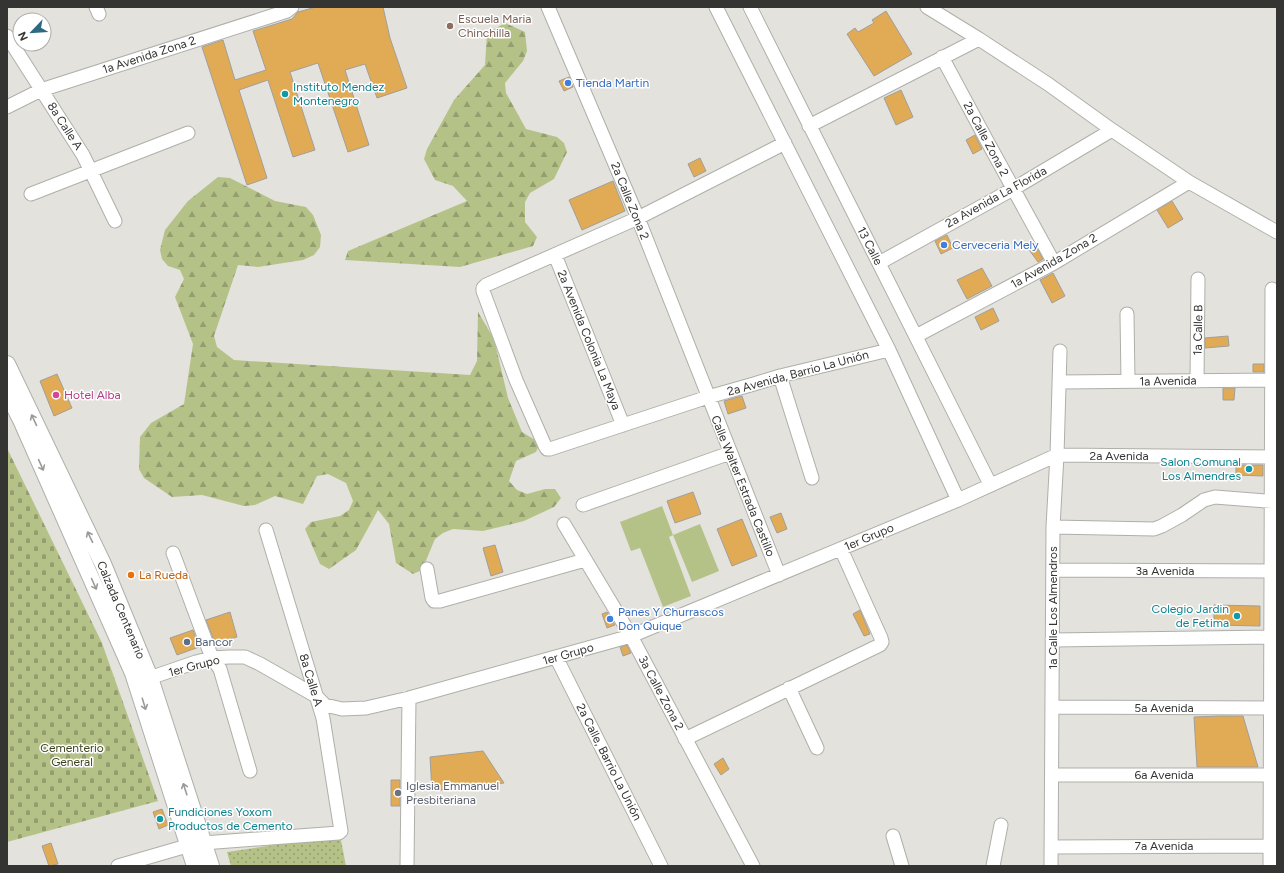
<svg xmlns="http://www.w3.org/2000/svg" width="1284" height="873" font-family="Figtree,sans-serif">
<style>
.forest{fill:url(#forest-firs)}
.cemetery{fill:url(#cemetery-stones)}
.park{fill:url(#park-dots)}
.pitch{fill:#b5c287}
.building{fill:#e1ab56;stroke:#a19e9a}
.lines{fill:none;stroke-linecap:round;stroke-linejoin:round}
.minor-casing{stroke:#afafaa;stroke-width:15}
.major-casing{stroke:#afafaa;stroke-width:18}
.minor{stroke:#fff;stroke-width:13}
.major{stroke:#fff;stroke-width:16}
.oneway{stroke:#9a9a98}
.education-dot{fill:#8d6e63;stroke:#fff;stroke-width:1.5}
.shop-dot{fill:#3f7fe0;stroke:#fff;stroke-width:1.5}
.culture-dot{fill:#0f9aa8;stroke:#fff;stroke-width:1.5}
.hotel-dot{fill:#d1479c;stroke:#fff;stroke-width:1.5}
.food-dot{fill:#e8710a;stroke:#fff;stroke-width:1.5}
.service-dot{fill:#5c6f8a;stroke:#fff;stroke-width:1.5}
.worship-dot{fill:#6b7280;stroke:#fff;stroke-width:1.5}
.labels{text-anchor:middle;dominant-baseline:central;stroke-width:3;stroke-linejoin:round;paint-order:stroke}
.education-label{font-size:12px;fill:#785e54;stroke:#fff;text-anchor:start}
.street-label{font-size:12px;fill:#343432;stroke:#fff}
.shop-label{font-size:12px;fill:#366cbe;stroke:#fff;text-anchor:start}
.culture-label{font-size:12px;fill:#0d838f;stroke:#fff;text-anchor:start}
.hotel-label{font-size:12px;fill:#b23c85;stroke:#fff;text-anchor:start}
.food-label{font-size:12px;fill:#c56008;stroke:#fff;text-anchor:start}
.service-label{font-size:12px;fill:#4e5e75;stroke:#fff;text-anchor:start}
.park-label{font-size:12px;fill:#3c441d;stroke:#fff}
.worship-label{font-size:12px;fill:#5b616d;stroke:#fff;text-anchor:start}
</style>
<defs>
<pattern id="forest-firs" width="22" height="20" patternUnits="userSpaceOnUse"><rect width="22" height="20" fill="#b5c287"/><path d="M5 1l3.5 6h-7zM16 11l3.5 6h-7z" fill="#949e6f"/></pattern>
<pattern id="cemetery-stones" width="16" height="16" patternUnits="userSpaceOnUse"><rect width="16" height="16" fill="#b5c287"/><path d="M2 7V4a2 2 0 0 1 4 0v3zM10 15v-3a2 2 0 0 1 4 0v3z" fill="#949e6f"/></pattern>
<pattern id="park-dots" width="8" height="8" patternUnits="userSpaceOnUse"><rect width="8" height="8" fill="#b5c287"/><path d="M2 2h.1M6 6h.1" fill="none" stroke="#949e6f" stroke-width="1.8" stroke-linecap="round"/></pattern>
</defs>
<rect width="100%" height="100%" fill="#e3e2dd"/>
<path class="forest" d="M505,23L525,32L527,51L523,61L505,83L506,93L526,129L557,137L564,143L567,152L554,179L530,193L525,202V222L537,237L533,246L460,267L345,260L348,251L467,201L453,186L435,180L424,159L427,149L454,100L485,65L487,33Z
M218,177L230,178L275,201L306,207L313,215L321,235L320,247L314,255L303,260L258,267L238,265L214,336L217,347L234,360L470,375L477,361L478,312L494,339L508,398L522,432L540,443L536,452L516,461L509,481L517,490L527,494L545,489H555L561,498L554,507L524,521L483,531L453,529L443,533L435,539L422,570L413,574L396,563L389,524L378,510L356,550L329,569L320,564L305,529L311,522L340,516L349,510L353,501L346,483L328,474L317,476L303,504L275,496L255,505L244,506L202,495L172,497L144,478L139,469L140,437L151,423L184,404L193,344L175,297L184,279L180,270L168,266L162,259L160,250L165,230L188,201Z"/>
<path class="cemetery" d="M7,448L102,643L158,801L7,842Z"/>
<path class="park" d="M340,835L346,866H231L227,852Z"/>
<path class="pitch" d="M662,506L673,535L700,524L719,571L692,582L673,535L669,537L691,596L663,607L640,548L631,551L620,522Z"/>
<path class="building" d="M316,7H383L390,38L407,88L377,98L365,64L345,70L369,145L348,152L318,63L290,72L315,150L293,157L268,80L239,90L267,178L247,185L202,47L223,40L235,80L266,70L253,31L292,19L298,12Z
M886,11L912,54L874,76L847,34L855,28L858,32L874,23L872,20Z
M569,77L573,87L564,91L559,81Z
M901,90L913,117L896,125L884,98Z
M975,135L982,149L973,154L966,140Z
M700,158L706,171L694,177L688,164Z
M613,181L625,211L582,230L569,200Z
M1172,201L1183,219L1168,228L1157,210Z
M947,235L953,248L941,254L935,241Z
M1034,242L1043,259L1038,262L1027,247Z
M982,268L992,286L967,299L957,280Z
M1053,273L1065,296L1052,303L1040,280Z
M993,308L999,321L981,330L975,317Z
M1228,336L1229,346L1205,348V338Z
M1253,364H1264V372H1253Z
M57,374L72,408L54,416L40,381Z
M1223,388H1235L1234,400H1223Z
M742,396L746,408L728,414L724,401Z
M1236,465H1263V476L1236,475Z
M693,492L701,514L675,523L667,501Z
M781,513L787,529L777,533L770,517Z
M742,519L757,556L732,566L717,529Z
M495,545L503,572L491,576L483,548Z
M1214,605L1260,606V626L1214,625Z
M860,610L870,634L864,636L853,614Z
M230,612L237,637L215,643L206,620Z
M607,612L615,625L607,628L602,614Z
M193,630L199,647L177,655L170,638Z
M627,645L631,653L623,656L620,647Z
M1220,716H1243L1258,767H1197L1194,717Z
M483,751L504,783L432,791L430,757Z
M723,758L729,769L721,775L714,764Z
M391,780H400V806H391Z
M162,809L168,825L159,829L153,812Z
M51,843L58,864L49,866L42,846Z"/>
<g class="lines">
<g class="minor-casing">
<path id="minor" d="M96,7L99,14
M548,7L638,218L779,575
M716,7L889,350L958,500
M750,7L990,484
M927,7L979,39L1048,84L1112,130L1189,182L1277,232
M7,36L83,155L115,221
M942,57L986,139L1054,263
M7,107L41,90L287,11L292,7
M809,126L979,39
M785,143L638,218L486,285L483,288V291L516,380L545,446L547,449H550L708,397L754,384L780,376L889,350
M31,194L188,133
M555,255L623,425
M879,263L1013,189L1112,130
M1127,314L1128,381
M916,336L1054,263L1189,182
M780,376L812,478
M1197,381L1198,279
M1059,382L1277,380
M583,505L730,453
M564,524L631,636L753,866
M1053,527L1154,529L1162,526L1182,515L1204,500L1215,497L1277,502
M173,553L212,658L220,669L250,771
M427,569L432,598L434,601H440L585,560
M1053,570L1277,571
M1052,640L1277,637
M556,657L661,866
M141,681L196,662L212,658L229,657H245L260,664L316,696L325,705L342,709L366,708L409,698L631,636L958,500L1057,455L1277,457
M789,688L817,748
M1052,707L1277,708
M685,739L880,645L882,642L881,638L841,549
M1052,775H1277
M893,836L902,866
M203,843L339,833L341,831L323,718L266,530
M1051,847L1277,846
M118,866L187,846
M407,866L409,698
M993,866L1001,825
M1051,866L1053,527L1057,455L1060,351
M1270,866L1272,289"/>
</g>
<g class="major-casing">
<path id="major" d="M7,364L103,564L150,678L211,866
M7,392L22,422L133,673L195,866"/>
</g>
<use href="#minor" class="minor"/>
<use href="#major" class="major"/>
</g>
<defs><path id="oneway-shaft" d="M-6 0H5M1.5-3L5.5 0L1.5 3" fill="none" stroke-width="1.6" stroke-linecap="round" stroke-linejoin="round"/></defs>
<g class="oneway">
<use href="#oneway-shaft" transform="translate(34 420) rotate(-115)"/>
<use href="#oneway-shaft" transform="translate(41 465) rotate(66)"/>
<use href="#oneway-shaft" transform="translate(90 537) rotate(-116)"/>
<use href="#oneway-shaft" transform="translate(94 584) rotate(66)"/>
<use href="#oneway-shaft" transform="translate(144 704) rotate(73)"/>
<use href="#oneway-shaft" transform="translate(185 789) rotate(-108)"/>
</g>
<circle class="education-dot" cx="450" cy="26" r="4"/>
<g class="shop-dot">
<circle cx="568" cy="83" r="4"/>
<circle cx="944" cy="245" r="4"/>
<circle cx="610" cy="619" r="4"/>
</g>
<g class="culture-dot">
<circle cx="285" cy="94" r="4"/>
<circle cx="1249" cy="469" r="4"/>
<circle cx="1237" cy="616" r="4"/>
<circle cx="160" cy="819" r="4"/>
</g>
<circle class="hotel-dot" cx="56" cy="395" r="4"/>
<circle class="food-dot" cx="131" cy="575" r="4"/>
<circle class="service-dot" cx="187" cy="642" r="4"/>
<circle class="worship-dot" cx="398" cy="793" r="4"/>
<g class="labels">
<g class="education-label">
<text x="458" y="19">Escuela Maria<tspan x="458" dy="14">Chinchilla</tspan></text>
</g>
<g class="street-label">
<text transform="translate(149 55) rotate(-18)">1a Avenida Zona 2</text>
<text transform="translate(65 126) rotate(57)">8a Calle A</text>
<text transform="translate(986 139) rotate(62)">2a Calle Zona 2</text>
<text transform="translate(996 197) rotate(-29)">2a Avenida La Florida</text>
<text transform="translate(630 201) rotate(68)">2a Calle Zona 2</text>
<text transform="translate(870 246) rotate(63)">13 Calle</text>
<text transform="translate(1054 261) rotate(-30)">1a Avenida Zona 2</text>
<text transform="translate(1198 330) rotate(-89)">1a Calle B</text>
<text transform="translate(589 340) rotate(68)">2a Avenida Colonia La Maya</text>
<text transform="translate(798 373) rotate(-15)">2a Avenida, Barrio La Unión</text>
<text transform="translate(1168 381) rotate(-1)">1a Avenida</text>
<text x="1119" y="456">2a Avenida</text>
<text transform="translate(743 486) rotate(68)">Calle Walter Estrada Castillo</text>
<text transform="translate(869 537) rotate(-23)">1er Grupo</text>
<text x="1165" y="571">3a Avenida</text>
<text transform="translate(1053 608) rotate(-90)">1a Calle Los Almendros</text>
<text transform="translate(121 610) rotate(67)">Calzada Centenario</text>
<text transform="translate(568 654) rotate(-16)">1er Grupo</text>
<text transform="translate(194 666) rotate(-15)">1er Grupo</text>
<text transform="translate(311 680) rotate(73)">8a Calle A</text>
<text transform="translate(661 693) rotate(62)">3a Calle Zona 2</text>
<text x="1164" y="708">5a Avenida</text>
<text transform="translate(609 762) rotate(63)">2a Calle, Barrio La Unión</text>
<text x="1164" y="775">6a Avenida</text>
<text x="1164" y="846">7a Avenida</text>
</g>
<g class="shop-label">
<text x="576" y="83">Tienda Martin</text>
<text x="952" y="245">Cerveceria Mely</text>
<text x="618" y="612">Panes Y Churrascos<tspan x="618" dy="14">Don Quique</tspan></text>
</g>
<g class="culture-label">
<text x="293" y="87">Instituto Mendez<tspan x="293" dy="14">Montenegro</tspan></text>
<text x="1241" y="462" text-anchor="end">Salon Comunal<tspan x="1241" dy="14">Los Almendres</tspan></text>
<text x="1229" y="609" text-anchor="end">Colegio Jardin<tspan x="1229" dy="14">de Fetima</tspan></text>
<text x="168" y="812">Fundiciones Yoxom<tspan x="168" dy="14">Productos de Cemento</tspan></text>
</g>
<g class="hotel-label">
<text x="64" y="395">Hotel Alba</text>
</g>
<g class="food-label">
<text x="139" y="575">La Rueda</text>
</g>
<g class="service-label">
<text x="195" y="642">Bancor</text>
</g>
<g class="park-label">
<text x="72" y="748">Cementerio<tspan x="72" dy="14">General</tspan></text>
</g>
<g class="worship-label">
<text x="406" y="786">Iglesia Emmanuel<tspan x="406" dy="14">Presbiteriana</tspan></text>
</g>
</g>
<rect width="1284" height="873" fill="none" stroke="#343432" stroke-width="16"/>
<g transform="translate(32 32) rotate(245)"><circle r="19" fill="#ffffff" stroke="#aeaead"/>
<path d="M0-3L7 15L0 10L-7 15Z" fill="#2d6a81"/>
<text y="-6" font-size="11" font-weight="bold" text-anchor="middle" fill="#343432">N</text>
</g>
</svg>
